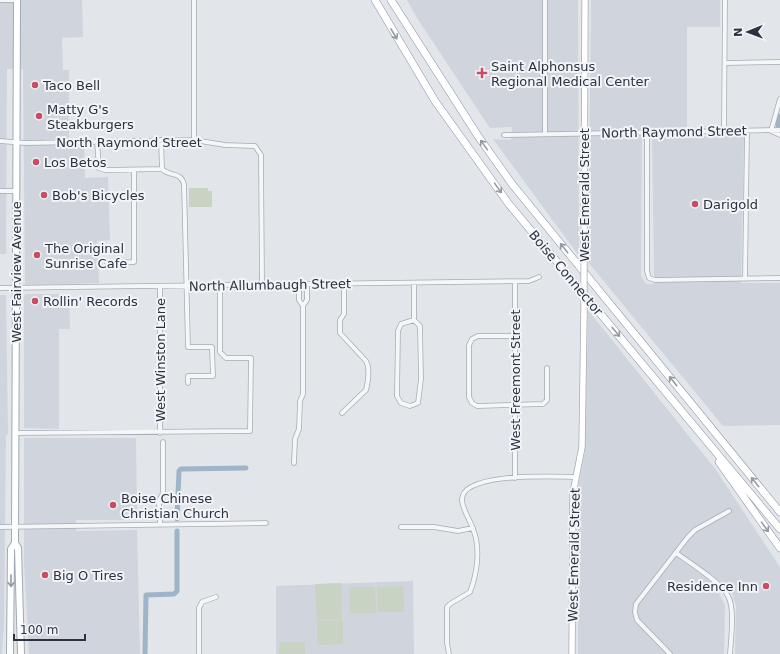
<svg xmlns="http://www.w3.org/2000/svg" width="780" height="654" font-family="'DejaVu Sans',sans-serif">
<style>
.built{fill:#d0d4dc}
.green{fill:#c8d3c3}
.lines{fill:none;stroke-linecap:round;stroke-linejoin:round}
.canal{stroke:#9eb4c8;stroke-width:5}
.street-casing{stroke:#a7acb4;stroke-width:5.5}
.secondary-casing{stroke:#a7acb4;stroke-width:7}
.primary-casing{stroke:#a2aab5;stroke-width:8}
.highway-casing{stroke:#8a93a0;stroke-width:8}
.street{stroke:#f5f6f8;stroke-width:4}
.secondary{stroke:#fff;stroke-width:5.5}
.primary{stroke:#fff;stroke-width:6}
.highway{stroke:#fff;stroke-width:7}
.secondary-bridge-casing{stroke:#a7acb4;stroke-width:7;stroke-linecap:butt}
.secondary-bridge{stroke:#fff;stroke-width:5.5}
.oneway{stroke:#9599a0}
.poi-dot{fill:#ca4c62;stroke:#f2f4f7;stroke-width:1.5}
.labels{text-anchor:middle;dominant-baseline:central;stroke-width:4;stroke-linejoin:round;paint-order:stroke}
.poi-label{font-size:13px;fill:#2b3341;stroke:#f2f4f7;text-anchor:start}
.street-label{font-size:13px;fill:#2b3341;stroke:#f2f4f7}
</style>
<rect width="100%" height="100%" fill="#e2e5ea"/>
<path class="built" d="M0,0H82L83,37L62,38L63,70H69V147L84,144L85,178L108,177L110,240L97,241L99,283L25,285L23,69H7L6,254H0Z
M407,0H578L579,256L493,139L511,140L512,127L490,128L417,18Z
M591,0H720V27H687V127L642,129L641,276L646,284H653L654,275L652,136H744L741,283H780V425L723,426L588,262Z
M26,294H69L70,329H59V429L24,428V296Z
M0,295H6L8,434L6,435L4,621L2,654H0Z
M588,310L716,470L780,567V654H735L736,606L732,592L726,585L718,591L725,606L724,654H578V489L585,452Z
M24,438H136L137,520H76V531L137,530L140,654H29L24,563Z
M413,581L414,654H276V586Z"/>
<path class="green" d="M189,188H208V191H212V207H189Z
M341,583L342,619L317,620L315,584Z
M403,586L404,612H378L377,587Z
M349,587H375L376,613H350Z
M343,620V644L317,645V621Z
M279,642H305V654H279Z"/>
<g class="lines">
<path class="canal" d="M778,125L780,116
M177,519L179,471L181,469L246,468
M145,654L146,595L174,594L177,591V531"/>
<g class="street-casing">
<path id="street" d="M0,0H13
M194,0V140
M725,63L780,62
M780,99L771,131L780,135
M724,131L725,0
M647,132V271L649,278L655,280L780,278
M545,134V0
M504,135L780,130
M161,140L162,169C170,177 180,171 184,184L188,347H212L213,376H188V383
M0,141L25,143L194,140L225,145L255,146L261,155L262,286
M97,141L99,168L105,170L162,169
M0,191H16
M107,263L134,262V170
M745,279L747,131
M299,285V300L303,306L307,300V285
M160,286V433
M0,288L529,281L539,277
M414,320L420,326L421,379L418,403L410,406L401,403L397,396L398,331L401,324Z
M414,320V283
M515,336H478L472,339L469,345V397L472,403L477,406L543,404L547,400V368
M342,413L366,390C368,382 370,368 366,361L340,333V320L344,314V284
M15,433L250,431L251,358H226L220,352V285
M294,463L295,439L299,429L300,401L303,394V306
M515,478V282
M160,524L159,501L163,493V442
M0,527L266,523
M401,527H434L458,531L473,528
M676,553C689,562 722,583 728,596C735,608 731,639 730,654
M199,654V608L202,602L216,597
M449,654L447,643V607L450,604L470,592C477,574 481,548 473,529C470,520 463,510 462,501C459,471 557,477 575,477
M670,654L637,620L635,612L636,604L688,537L695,530L729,511"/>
</g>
<g class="secondary-casing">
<path id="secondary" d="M584,251L585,0
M572,654L573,493L582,447L584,313"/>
</g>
<g class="primary-casing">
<path id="primary" d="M15,543L18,548L21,654
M10,654L11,549L15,543L17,0"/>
</g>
<g class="highway-casing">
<path id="highway" d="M375,0L435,101L508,203L780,529
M391,0L478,136L512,184L780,512
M719,462L780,548"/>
</g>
<use href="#street" class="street"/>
<use href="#secondary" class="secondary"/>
<use href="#primary" class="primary"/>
<use href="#highway" class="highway"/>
<g class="secondary-bridge-casing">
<path id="secondary-bridge" d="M584,313V251"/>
</g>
<use href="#secondary-bridge" class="secondary-bridge"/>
</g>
<defs><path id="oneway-shaft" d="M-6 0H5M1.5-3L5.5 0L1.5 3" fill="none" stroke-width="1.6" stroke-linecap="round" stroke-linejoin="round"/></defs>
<g class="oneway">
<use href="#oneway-shaft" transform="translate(394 34) rotate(59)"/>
<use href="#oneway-shaft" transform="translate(484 145) rotate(-125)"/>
<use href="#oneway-shaft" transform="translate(498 188) rotate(54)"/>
<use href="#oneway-shaft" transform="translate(564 248) rotate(-129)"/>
<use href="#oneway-shaft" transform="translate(616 332) rotate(50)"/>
<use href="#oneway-shaft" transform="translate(673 381) rotate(-129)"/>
<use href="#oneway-shaft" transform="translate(755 482) rotate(-129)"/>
<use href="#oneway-shaft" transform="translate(765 527) rotate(54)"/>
<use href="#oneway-shaft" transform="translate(11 581) rotate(90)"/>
</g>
<g class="poi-dot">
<path d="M480 67h4v4h4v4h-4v4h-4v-4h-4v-4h4z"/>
<circle cx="35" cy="85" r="4"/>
<circle cx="39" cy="116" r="4"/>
<circle cx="36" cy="162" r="4"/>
<circle cx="44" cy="195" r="4"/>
<circle cx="695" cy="204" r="4"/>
<circle cx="37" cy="255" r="4"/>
<circle cx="35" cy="301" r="4"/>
<circle cx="113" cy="505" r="4"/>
<circle cx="45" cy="575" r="4"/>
<circle cx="766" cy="586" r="4"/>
</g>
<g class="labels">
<g class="poi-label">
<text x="491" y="66">Saint Alphonsus<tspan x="491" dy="15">Regional Medical Center</tspan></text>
<text x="43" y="85">Taco Bell</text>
<text x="47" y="109">Matty G's<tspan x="47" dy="15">Steakburgers</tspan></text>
<text x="44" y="162">Los Betos</text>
<text x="52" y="195">Bob's Bicycles</text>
<text x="703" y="204">Darigold</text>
<text x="45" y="248">The Original<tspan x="45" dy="15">Sunrise Cafe</tspan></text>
<text x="43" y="301">Rollin' Records</text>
<text x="121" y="498">Boise Chinese<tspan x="121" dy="15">Christian Church</tspan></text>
<text x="53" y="575">Big O Tires</text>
<text x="758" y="586" text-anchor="end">Residence Inn</text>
</g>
<g class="street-label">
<text transform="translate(674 132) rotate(-1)">North Raymond Street</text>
<text x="129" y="142">North Raymond Street</text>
<text transform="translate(584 195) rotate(-90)">West Emerald Street</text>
<text transform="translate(16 272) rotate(-90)">West Fairview Avenue</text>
<text transform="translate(566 273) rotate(50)">Boise Connector</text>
<text transform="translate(270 285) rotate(-1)">North Allumbaugh Street</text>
<text transform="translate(160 360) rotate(-90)">West Winston Lane</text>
<text transform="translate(515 380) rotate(-90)">West Freemont Street</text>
<text transform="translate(574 555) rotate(-89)">West Emerald Street</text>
</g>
</g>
<g transform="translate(748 32) rotate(269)" stroke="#f2f4f7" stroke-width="3" paint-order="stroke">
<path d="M0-3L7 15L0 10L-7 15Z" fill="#2b3341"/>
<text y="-6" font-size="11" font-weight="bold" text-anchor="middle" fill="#2b3341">N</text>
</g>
<path d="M14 634v6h71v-6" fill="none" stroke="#2b3341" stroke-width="2"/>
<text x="20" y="634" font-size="12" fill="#2b3341" stroke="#f2f4f7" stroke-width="3" paint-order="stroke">100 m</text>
</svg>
